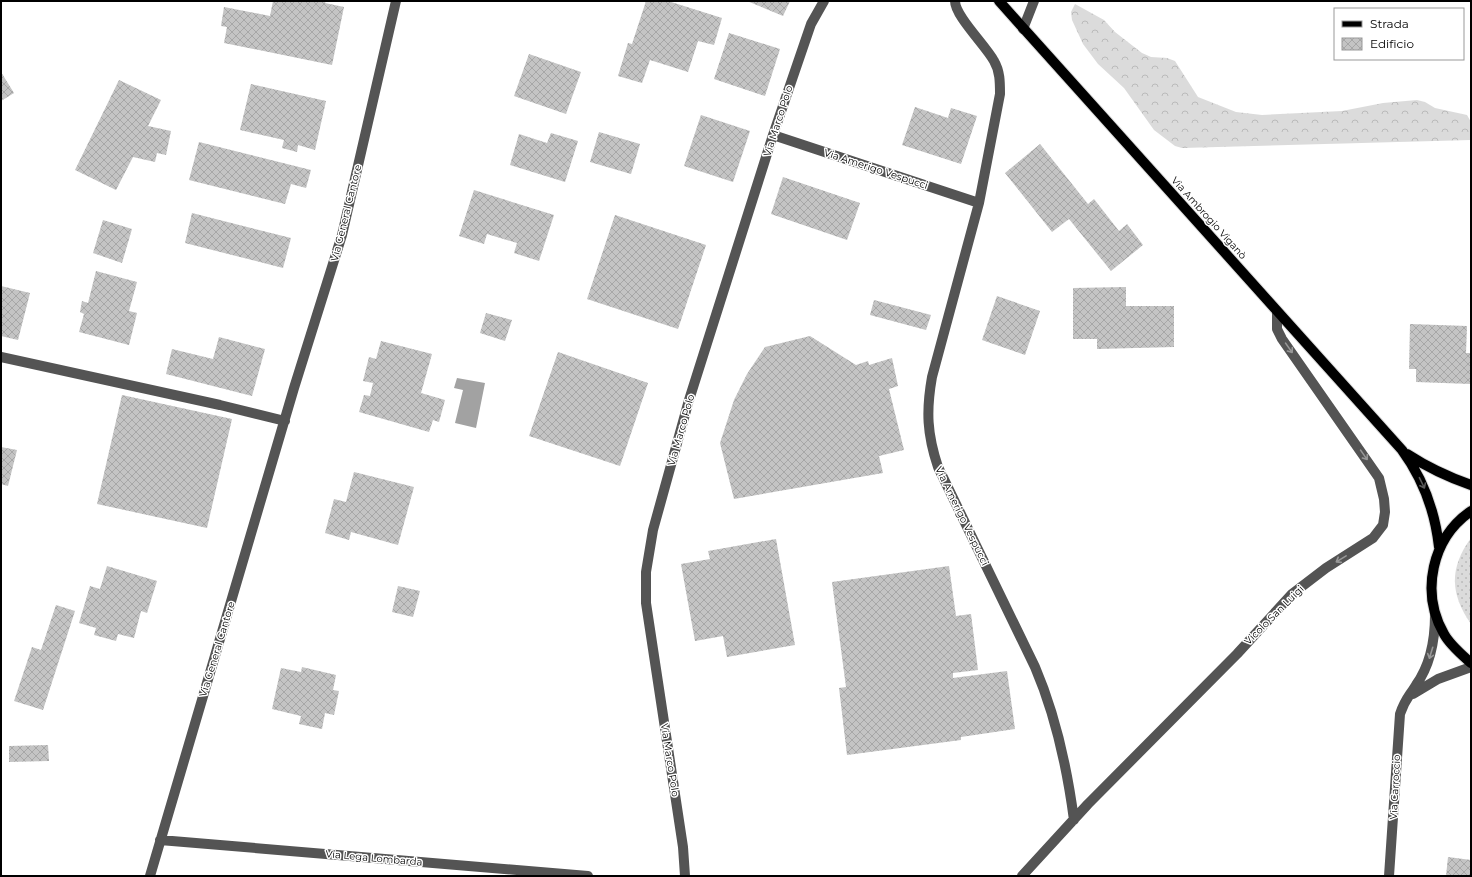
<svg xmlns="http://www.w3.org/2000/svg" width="1472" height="877" font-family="Montserrat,sans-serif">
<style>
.grass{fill:url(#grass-dots)}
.forest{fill:url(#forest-crowns)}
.water{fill:#a2a2a2}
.building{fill:url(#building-cross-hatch)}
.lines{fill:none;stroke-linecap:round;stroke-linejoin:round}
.major-casing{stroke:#dbdbdb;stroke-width:12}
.minor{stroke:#545454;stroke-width:10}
.major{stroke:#000;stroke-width:10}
.oneway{stroke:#989898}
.oneway2{stroke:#595959}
.labels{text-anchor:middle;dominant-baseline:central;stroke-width:3;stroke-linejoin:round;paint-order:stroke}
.street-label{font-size:10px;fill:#000;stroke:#fff}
</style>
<defs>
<pattern id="grass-dots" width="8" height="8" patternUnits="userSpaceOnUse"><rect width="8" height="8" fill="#dbdbdb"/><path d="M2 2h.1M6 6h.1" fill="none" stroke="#bababa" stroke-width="1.8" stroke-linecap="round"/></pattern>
<pattern id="forest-crowns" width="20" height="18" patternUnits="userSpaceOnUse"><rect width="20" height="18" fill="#dbdbdb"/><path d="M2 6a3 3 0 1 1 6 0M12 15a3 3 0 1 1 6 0" fill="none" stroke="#bababa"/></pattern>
<pattern id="building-cross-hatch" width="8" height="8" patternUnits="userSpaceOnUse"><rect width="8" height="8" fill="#c4c4c4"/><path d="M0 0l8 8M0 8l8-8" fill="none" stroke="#a7a7a7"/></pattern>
</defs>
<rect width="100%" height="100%" fill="#fff"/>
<path class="grass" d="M1471,538V624C1450,594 1449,568 1471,538Z"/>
<path class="forest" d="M1075,4L1104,20L1115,32L1142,53L1151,57L1167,58L1175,61L1198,97L1236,112L1262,115L1342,111L1383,103L1417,100L1425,102L1435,108L1467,115L1471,122V140L1182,148L1175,146L1154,130L1124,88L1098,64L1083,44L1072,20L1071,12Z"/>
<path class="water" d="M457,378L485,383L476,428L455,423L463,390L454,388Z"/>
<path class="building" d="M273,1H326L325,3L344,7L332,65L224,43L227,27L221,26L224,7L270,16Z
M646,1H668L722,18L714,45L698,41L688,72L650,60L642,83L618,76L628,43L632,44Z
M747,1H790L783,16Z
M729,33L780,49L765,96L714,79Z
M529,54L581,72L566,114L514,96Z
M1,72L14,93L1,101Z
M119,80L161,100L148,126L171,131L166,155L157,153L155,162L133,157L116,190L75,170Z
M251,84L326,101L315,150L298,145L297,152L282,148L284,140L240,130Z
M915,107L948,118L951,108L977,116L961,164L902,145Z
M701,115L750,131L733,182L684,166Z
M599,132L640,144L631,174L590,162Z
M551,133L578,141L565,182L510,165L519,134L547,143Z
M199,142L311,170L306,188L291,184L285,204L189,180Z
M1040,144L1088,204L1094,199L1119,231L1127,224L1143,245L1111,271L1069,219L1052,232L1005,173Z
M783,177L860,203L847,240L771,214Z
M474,190L554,215L539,261L514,253L517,243L487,234L484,244L459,236Z
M192,213L291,238L283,268L185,243Z
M615,215L706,245L678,329L587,299Z
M103,220L132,229L122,263L93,253Z
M96,271L137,282L129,311L137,313L129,345L79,332L84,314L80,312L82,301L88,303Z
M1,286L30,293L18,340L1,336Z
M1126,287V306H1174V347L1097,349V339H1073V288Z
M997,296L1040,311L1025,355L982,340Z
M874,300L931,315L926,330L870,315Z
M486,313L512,320L505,341L480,333Z
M1410,324L1467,326L1466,353H1471V384L1416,382V369H1409Z
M810,336L856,365L868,361L869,365L892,358L898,386L889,389L904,450L879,456L883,473L734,499L720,443L734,400L747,374L765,347Z
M219,337L265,349L252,396L166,374L172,349L213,359Z
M381,341L432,354L421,393L445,400L439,422L433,420L429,432L359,412L364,395L370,396L373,383L363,381L369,357L376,359Z
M558,352L648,383L620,466L529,436Z
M122,395L232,419L207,528L97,504Z
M1,447L17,450L8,486L1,484Z
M354,472L414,487L398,545L351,532L349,540L325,533L334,499L346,502Z
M776,539L795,645L727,657L723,636L695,641L681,564L710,559L708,551Z
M107,566L157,581L147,613L141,611L134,638L118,634L116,641L94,635L96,628L79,623L90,586L100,589Z
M949,566L956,616L971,614L978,670L953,673V678L1007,671L1015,729L961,737V740L847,755L839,688L846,687L832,582Z
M398,586L420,591L413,617L392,612Z
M56,605L75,611L43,710L14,701L32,647L41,650Z
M302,667L336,675L333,690L339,691L334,715L325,713L322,729L299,724L301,716L272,709L281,668L301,672Z
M48,745L49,761L9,762V746Z
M1448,857L1471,860V876H1446Z"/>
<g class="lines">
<g class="major-casing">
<path id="major" d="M999,1L1402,450C1424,480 1435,511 1439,547
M1407,454C1427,467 1448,477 1471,485
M1471,511C1432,538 1420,592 1444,634C1450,645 1461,654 1471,663"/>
</g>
<path class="minor" d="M955,1C955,16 986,46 994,61C1000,71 1000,82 1000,94L979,203L932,377C926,411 927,434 938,467L1035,667C1056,716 1067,767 1074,820
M1023,29L1034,1
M773,135L979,203
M1,357L220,405L285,421
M1413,694L1438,679L1471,667
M160,840L588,876
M150,876L294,388L342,235L396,1
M685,876L683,847L646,603V572L653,530L689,400L773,135L811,24L824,1
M1022,876L1088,804L1237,654L1292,594L1326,568L1373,538L1383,525L1385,512L1384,499L1379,478L1282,339L1277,329V313
M1389,876L1400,714C1405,699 1408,698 1416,685C1431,664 1435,640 1435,615"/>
<use href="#major" class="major"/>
</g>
<defs><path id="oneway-shaft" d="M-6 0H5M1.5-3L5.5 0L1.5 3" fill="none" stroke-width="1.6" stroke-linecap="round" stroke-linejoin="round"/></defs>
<g class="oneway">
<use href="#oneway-shaft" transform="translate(1289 348) rotate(55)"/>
<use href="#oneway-shaft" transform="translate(1364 455) rotate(55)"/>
<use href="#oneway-shaft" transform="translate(1341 559) rotate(149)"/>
<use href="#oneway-shaft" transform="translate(1431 653) rotate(107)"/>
</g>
<use class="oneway2" href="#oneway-shaft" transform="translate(1422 483) rotate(64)"/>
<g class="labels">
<g class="street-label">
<text transform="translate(778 121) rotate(-72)">Via Marco Polo</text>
<text transform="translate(876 169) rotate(18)">Via Amerigo Vespucci</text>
<text transform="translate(346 213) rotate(-76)">Via General Cantore</text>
<text transform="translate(1209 218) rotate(48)">Via Ambrogio Viganò</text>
<text transform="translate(681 430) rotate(-74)">Via Marco Polo</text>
<text transform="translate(962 516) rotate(64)">Via Amerigo Vespucci</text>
<text transform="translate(1274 615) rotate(-45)">Vicolo San Luigi</text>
<text transform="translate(217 649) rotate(-73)">Via General Cantore</text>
<text transform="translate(670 760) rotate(81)">Via Marco Polo</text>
<text transform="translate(1395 787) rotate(-87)">Via Carroccio</text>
<text transform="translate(374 858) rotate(5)">Via Lega Lombarda</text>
</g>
</g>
<rect width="1472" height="877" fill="none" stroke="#000000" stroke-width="4"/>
<rect x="1334" y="8" width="130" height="52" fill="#ffffff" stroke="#999999"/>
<rect x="1342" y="21" width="20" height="6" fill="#000000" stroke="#999999"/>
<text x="1370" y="28" font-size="12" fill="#000000">Strada</text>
<rect x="1342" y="38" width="20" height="12" fill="url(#building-cross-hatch)" stroke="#999999"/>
<text x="1370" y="48" font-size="12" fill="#000000">Edificio</text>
</svg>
